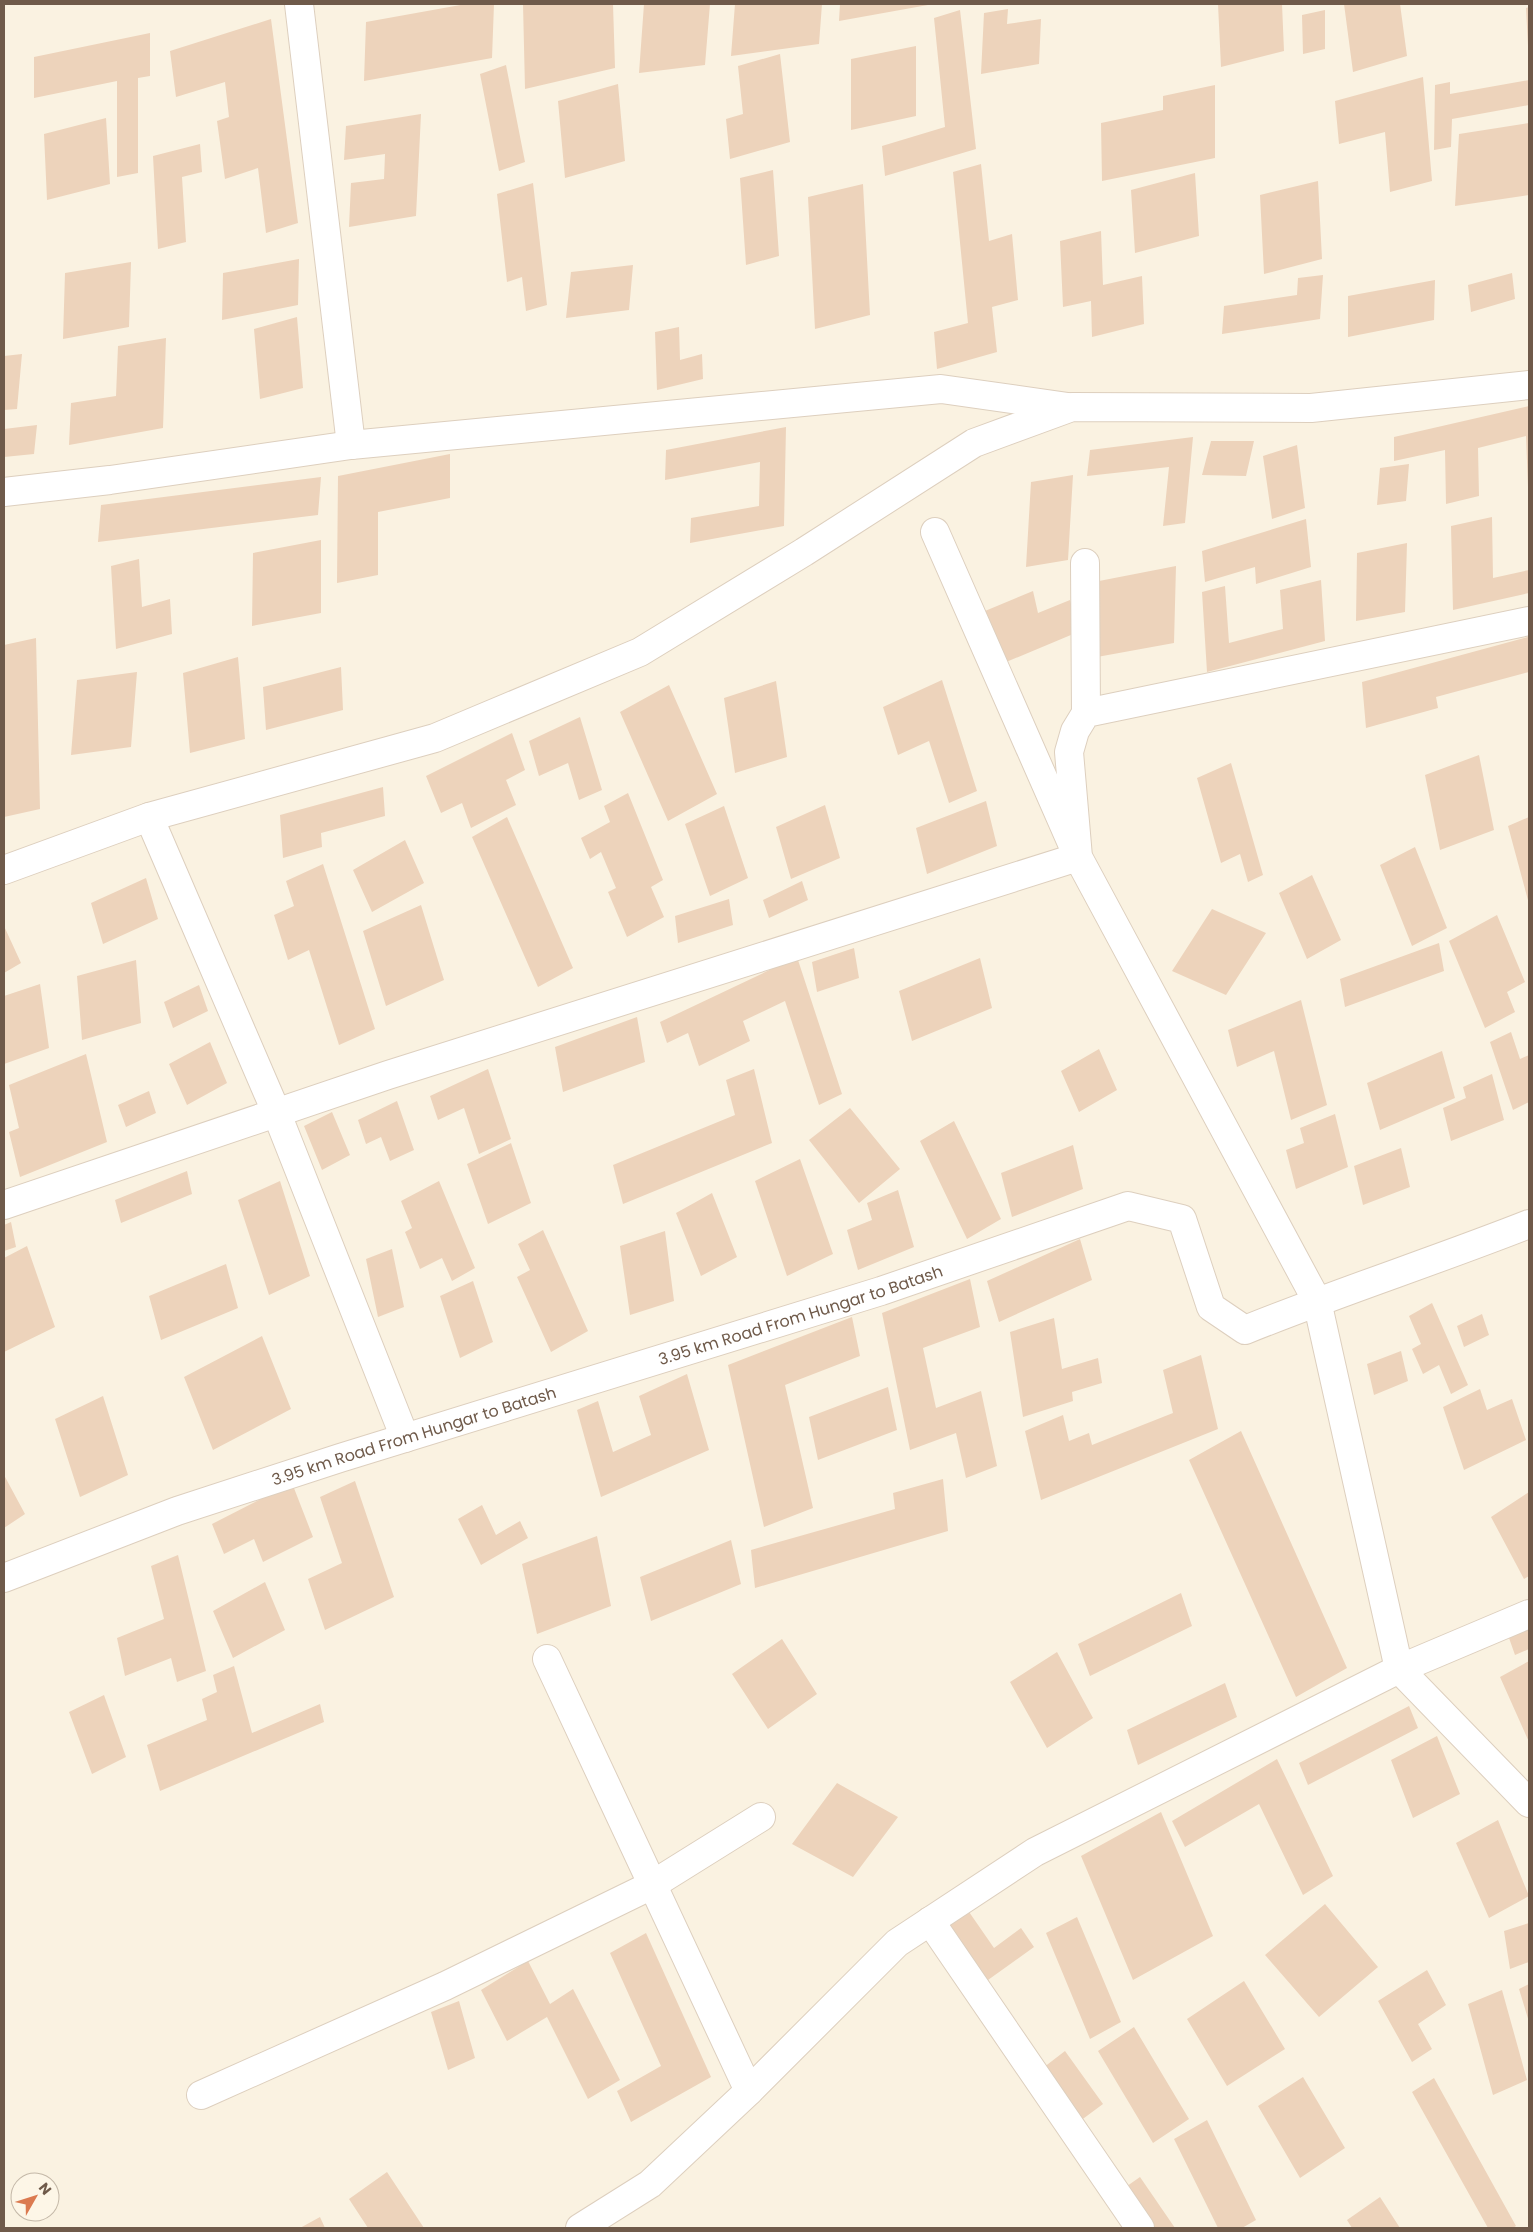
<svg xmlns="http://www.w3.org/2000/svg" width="1533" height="2232" font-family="Poppins,sans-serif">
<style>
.building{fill:#edd3bb}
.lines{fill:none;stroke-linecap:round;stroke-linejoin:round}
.minor-casing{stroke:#ddcfbe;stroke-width:30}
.minor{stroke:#fff;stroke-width:28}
.labels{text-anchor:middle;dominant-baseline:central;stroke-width:4.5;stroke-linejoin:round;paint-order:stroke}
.street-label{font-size:16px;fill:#6f5a4a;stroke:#fdf6e7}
</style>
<rect width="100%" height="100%" fill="#faf2e1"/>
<path class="building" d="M466,4H494L492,58L364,81L366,22Z
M523,4H613L615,68L525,89Z
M644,4H710L705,65L639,73Z
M735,4H822L819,44L731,56Z
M840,4H927L928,5L839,21Z
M1218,4H1282L1284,51L1221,67Z
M1344,4H1400L1407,56L1353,72Z
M1529,7V46H1528L1526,8Z
M1008,9L1007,24L1041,19L1039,64L981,74L984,13Z
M960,10L976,149L885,176L882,146L945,127L934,18Z
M1325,10V49L1303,54L1302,15Z
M271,19L298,223L266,233L258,168L225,179L217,121L229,117L225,82L176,97L170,51Z
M150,33V76L138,78V173L117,177V81L34,98V57Z
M916,46V116L851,130V59Z
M780,54L790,142L730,159L726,119L743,114L738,66Z
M506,65L525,162L499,171L480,74Z
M1423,77L1432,181L1390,192L1385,132L1339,144L1335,101Z
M1529,80V105L1452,119L1451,147L1434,150L1435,85L1450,82V94Z
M618,84L625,161L565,178L558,101Z
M1215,85V158L1102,181L1101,123L1163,110V96Z
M421,114L416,216L349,227L351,183L384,179L385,154L344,160L346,126Z
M106,118L110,184L47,200L44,134Z
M1529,123V195L1455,206L1459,134Z
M200,144L202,172L182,177L186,242L158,249L153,156Z
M981,164L989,241L1012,234L1018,300L992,307L997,352L937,369L934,332L968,323L953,172Z
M773,170L779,256L746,265L740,178Z
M1195,173L1199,236L1135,253L1131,190Z
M1318,181L1322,259L1264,274L1260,195Z
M533,183L547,305L526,311L522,277L507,282L497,194Z
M863,184L870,315L815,329L808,197Z
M1101,231L1103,285L1142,276L1144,324L1092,337L1091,301L1063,307L1060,241Z
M299,259L298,305L222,320L223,273Z
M131,262L129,327L63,339L65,273Z
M633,265L629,310L566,318L571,272Z
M1512,273L1515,299L1471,312L1468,285Z
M1323,275L1320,319L1222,334L1224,306L1297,295L1298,278Z
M1435,280L1434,320L1348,337V296Z
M297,317L303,388L260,399L254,329Z
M679,327L680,360L702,354L703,379L657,390L655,332Z
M166,338L163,428L69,445L71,403L116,396L118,346Z
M22,354L17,409L4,410V356Z
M1529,406V487H1528L1526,436L1478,448L1479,496L1446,504L1445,450L1394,461V437Z
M37,425L34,454L4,457V429Z
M786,427L784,526L690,543L691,518L759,506L760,462L665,480L666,450Z
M1193,437L1185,523L1163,526L1169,467L1087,476L1090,450Z
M1211,441H1254L1246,476L1202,475Z
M1297,445L1305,508L1272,519L1263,456Z
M450,454V498L378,512V575L337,583L338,476Z
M1409,464L1406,501L1377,505L1380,468Z
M1073,475L1068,560L1026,567L1031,482Z
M321,477L318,515L98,542L101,505Z
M1492,517L1493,578L1529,570V593L1453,610L1451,526Z
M1306,519L1311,567L1256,584L1255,567L1205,582L1202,551Z
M321,540V613L252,626L253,553Z
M1407,543L1405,612L1356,621L1357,553Z
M139,559L142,607L170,599L172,634L116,649L111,566Z
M1176,566L1174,643L1097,657L1099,581Z
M1321,580L1325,641L1207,672L1202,592L1225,586L1229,643L1283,629L1280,590Z
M1033,591L1038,613L1070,600L1078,632L999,665L985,611Z
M1528,637L1529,672L1436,697L1438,708L1366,728L1362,682Z
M36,638L40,809L4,817V645Z
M238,657L245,739L190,753L183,673Z
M341,667L343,710L266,730L263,687Z
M137,672L131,747L71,755L77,680Z
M942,680L977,791L949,803L929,741L898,755L883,707Z
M776,681L787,757L735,773L724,698Z
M669,685L717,794L668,821L620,712Z
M580,717L602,790L579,800L568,763L539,776L529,741Z
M512,733L525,770L506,780L516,805L471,828L462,803L441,813L426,776Z
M1479,755L1494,830L1440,850L1425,775Z
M1231,763L1263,875L1248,882L1240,854L1221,863L1197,778Z
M383,787L385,816L321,833L322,847L283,858L280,815Z
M628,793L663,880L651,887L664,917L627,937L608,892L616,888L601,852L590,859L581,838L610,822L604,806Z
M986,801L997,846L927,874L916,828Z
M825,805L840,858L791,879L776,827Z
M724,806L748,878L710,896L685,824Z
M507,817L573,968L538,987L472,837Z
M1529,817V904L1508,826Z
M405,840L424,883L372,912L353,870Z
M1415,847L1447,928L1412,946L1380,865Z
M323,864L375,1029L339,1045L309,950L288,960L274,915L294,906L286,881Z
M1312,875L1341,940L1307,959L1279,893Z
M146,878L158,919L103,944L91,903Z
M802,881L808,900L769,918L763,900Z
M729,899L733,925L678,943L675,916Z
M421,905L444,980L386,1006L363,931Z
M1212,909L1266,933L1226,995L1172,971Z
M1497,915L1525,982L1507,992L1515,1012L1485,1028L1449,941Z
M4,926L21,963L4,973Z
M1439,943L1444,971L1345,1007L1340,979Z
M854,948L859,978L817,992L812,962Z
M797,957L842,1094L819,1105L785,1001L743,1021L750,1041L699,1066L688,1033L667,1043L660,1022Z
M980,958L992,1008L912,1041L899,991Z
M136,960L141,1023L82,1040L77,976Z
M40,984L49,1048L4,1064V996Z
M199,985L208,1011L173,1028L164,1002Z
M1301,1000L1327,1105L1291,1120L1274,1051L1237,1067L1228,1030Z
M637,1017L645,1062L563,1092L555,1047Z
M1511,1032L1520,1059L1529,1055V1102L1513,1110L1490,1042Z
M210,1042L227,1083L187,1105L169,1064Z
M1099,1049L1117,1090L1079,1112L1061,1071Z
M1442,1051L1455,1098L1380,1130L1367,1083Z
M86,1054L107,1142L20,1177L9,1132L19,1128L9,1085Z
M488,1069L511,1139L479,1154L464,1108L438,1120L430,1096Z
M754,1069L772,1143L623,1204L613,1165L735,1115L726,1080Z
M1492,1074L1504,1120L1451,1141L1443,1108L1466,1098L1463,1087Z
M149,1091L156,1113L126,1127L118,1105Z
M397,1101L414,1150L390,1161L381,1137L366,1144L358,1120Z
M850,1108L900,1169L859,1203L809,1140Z
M332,1112L350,1155L322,1170L304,1126Z
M1335,1114L1348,1167L1296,1189L1286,1150L1304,1143L1300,1128Z
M954,1121L1001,1219L967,1239L920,1141Z
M511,1143L531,1203L488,1224L467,1164Z
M1073,1145L1083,1189L1012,1217L1001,1173Z
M1401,1148L1410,1187L1363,1205L1354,1166Z
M800,1159L833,1254L787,1276L755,1181Z
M187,1171L192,1194L121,1223L115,1200Z
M280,1181L310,1276L269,1295L238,1200Z
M439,1181L475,1268L452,1281L442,1258L420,1269L405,1232L412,1228L401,1201Z
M898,1190L914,1247L858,1270L847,1230L872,1220L867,1203Z
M712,1193L737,1257L701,1276L676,1213Z
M11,1222L16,1247L4,1251V1225Z
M543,1230L588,1331L551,1352L517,1277L530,1270L518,1244Z
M665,1231L674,1301L630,1315L620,1246Z
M1080,1239L1092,1280L999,1322L987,1281Z
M27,1246L55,1327L4,1352V1258Z
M392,1249L404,1307L378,1317L366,1259Z
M226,1264L238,1308L161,1340L149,1296Z
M970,1279L980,1327L923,1348L936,1408L981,1391L997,1466L966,1478L956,1433L910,1450L882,1313Z
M473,1281L493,1342L460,1358L440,1296Z
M1432,1303L1468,1385L1451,1394L1439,1365L1423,1374L1412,1349L1421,1344L1409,1316Z
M1482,1314L1489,1335L1464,1347L1457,1326Z
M852,1317L860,1356L785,1385L813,1508L764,1527L728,1365Z
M1054,1318L1062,1369L1098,1358L1102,1383L1072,1392L1073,1401L1023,1417L1010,1332Z
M262,1336L291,1409L213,1450L184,1377Z
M1401,1351L1408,1381L1374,1395L1367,1364Z
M1201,1355L1218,1429L1041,1500L1025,1431L1063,1415L1069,1441L1089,1433L1092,1445L1173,1413L1163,1370Z
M687,1374L709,1450L601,1497L577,1410L598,1401L613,1452L651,1435L639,1396Z
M888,1387L897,1430L818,1460L809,1417Z
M1480,1389L1487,1410L1512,1399L1526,1440L1464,1470L1443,1407Z
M103,1396L128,1475L80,1497L55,1419Z
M1241,1431L1347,1668L1296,1697L1189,1460Z
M4,1475L25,1514L4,1528Z
M943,1479L948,1531L755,1588L751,1550L895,1509L893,1493Z
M355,1481L394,1597L325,1630L308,1579L342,1563L320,1497Z
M292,1483L313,1537L263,1562L254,1539L224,1554L212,1524Z
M1529,1492V1576L1524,1579L1491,1517Z
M482,1505L496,1535L520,1521L528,1538L481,1565L458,1519Z
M597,1536L611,1606L537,1634L522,1564Z
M731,1540L741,1584L651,1621L640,1577Z
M178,1555L206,1671L177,1682L171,1658L125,1676L117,1638L164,1619L151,1566Z
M265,1582L285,1630L233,1658L213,1611Z
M1181,1593L1192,1626L1090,1676L1078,1644Z
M1529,1629V1649L1515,1655L1509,1638Z
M782,1639L817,1694L768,1729L732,1674Z
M1057,1652L1093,1718L1047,1748L1010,1682Z
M1529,1661V1742L1500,1677Z
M234,1666L252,1733L320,1704L324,1722L160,1791L147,1745L207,1720L202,1699L217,1692L213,1675Z
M1225,1683L1237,1717L1138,1765L1127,1730Z
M104,1695L126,1757L92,1774L69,1712Z
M1409,1706L1418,1728L1308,1785L1299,1763Z
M1437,1736L1460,1794L1413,1818L1391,1760Z
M1277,1759L1333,1876L1303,1895L1259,1804L1185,1847L1172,1821Z
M837,1783L898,1817L853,1877L792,1844Z
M1161,1812L1213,1936L1133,1980L1081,1856Z
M1498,1820L1529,1896L1489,1918L1456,1843Z
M1325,1904L1378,1967L1319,2017L1265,1955Z
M967,1909L994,1948L1021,1928L1034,1947L981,1985L942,1927Z
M1077,1917L1121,2022L1090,2039L1046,1933Z
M1529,1923V1962L1510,1969L1504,1931Z
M646,1933L711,2077L631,2122L617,2091L661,2066L610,1953Z
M528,1961L550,2004L573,1989L620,2080L588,2099L547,2017L507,2041L481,1990Z
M1427,1970L1446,2005L1418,2024L1432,2049L1412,2062L1378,2001Z
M1244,1981L1285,2049L1227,2086L1187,2019Z
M1529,1984V2022L1519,1989Z
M1502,1990L1527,2080L1493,2095L1468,2004Z
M459,2001L475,2058L448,2070L431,2012Z
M1134,2027L1189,2119L1153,2143L1098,2051Z
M1065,2051L1103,2104L1076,2124L1039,2071Z
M1303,2077L1345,2148L1300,2178L1258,2106Z
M1434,2078L1516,2226L1513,2228H1488L1412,2092Z
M1207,2120L1256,2220L1242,2228H1218L1174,2139Z
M387,2172L424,2228H368L349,2199Z
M1140,2177L1175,2228H1146L1120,2191Z
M1380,2197L1400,2228H1352L1347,2220Z
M320,2217L325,2228H300Z"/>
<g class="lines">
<g class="minor-casing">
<g id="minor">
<path d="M299,4L351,445"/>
<path d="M4,492L110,480L351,445L941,389L1068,407"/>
<path d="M1085,563L1086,713"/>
<path d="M1529,621L1086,713L1075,731L1069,752L1078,857L1317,1301L1399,1669L1529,1614"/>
<path d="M149,817L277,1114L405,1438"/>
<path d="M4,870L149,817L435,738L640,652L804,552L974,443L1072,407L1311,408L1529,385"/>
<path d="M4,1205L388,1075L1078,857L935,532"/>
<path id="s1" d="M4,1578L177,1511L340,1458L881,1291L1128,1206L1182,1219L1211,1307L1245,1330C1339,1292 1435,1261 1529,1224"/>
<path d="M547,1659L749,2091"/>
<path d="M930,1921L1140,2228"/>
<path d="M201,2095L445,1986L652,1885L761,1817"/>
<path d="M580,2228L650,2184L749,2091L897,1943L1035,1852L1399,1669L1529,1803"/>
</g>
</g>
<use href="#minor" class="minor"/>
</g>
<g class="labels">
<g class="street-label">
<text stroke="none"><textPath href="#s1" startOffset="839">3.95 km Road From Hungar to Batash</textPath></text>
<text stroke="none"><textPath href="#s1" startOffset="434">3.95 km Road From Hungar to Batash</textPath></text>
</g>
</g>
<rect width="1533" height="2232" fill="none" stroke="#6f5a4a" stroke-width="10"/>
<g transform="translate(35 2197) rotate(51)"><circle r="24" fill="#fdf6e7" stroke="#c4b8a8"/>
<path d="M0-4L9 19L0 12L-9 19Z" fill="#db7a50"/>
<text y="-8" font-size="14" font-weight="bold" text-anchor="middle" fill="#6f5a4a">N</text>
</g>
</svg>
